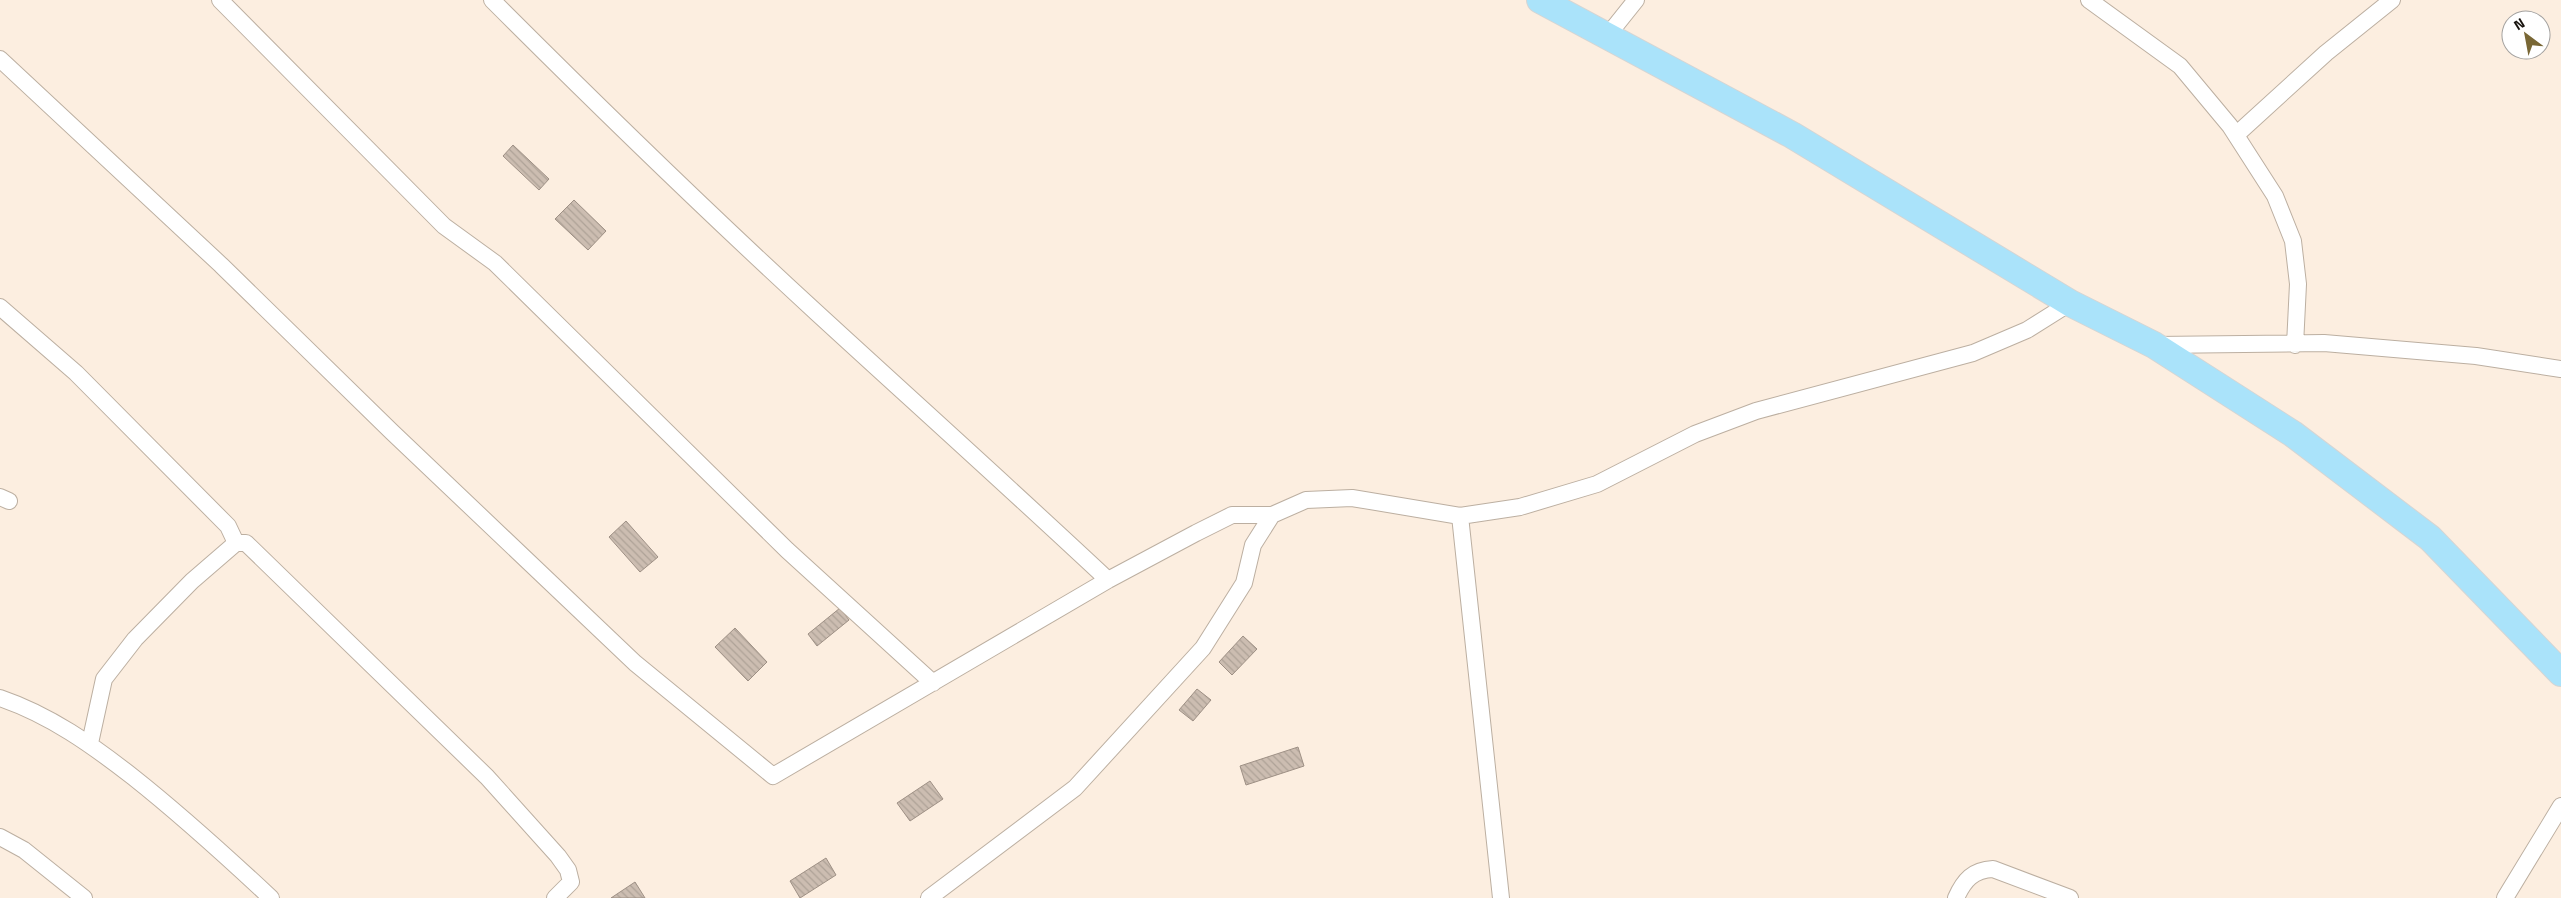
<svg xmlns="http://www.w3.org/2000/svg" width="2561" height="898" font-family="'Titillium Web',sans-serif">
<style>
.building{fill:url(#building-back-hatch);stroke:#9e9085}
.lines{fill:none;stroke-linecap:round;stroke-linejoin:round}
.street-casing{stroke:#bcafa1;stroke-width:18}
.primary-casing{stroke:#d5d5d4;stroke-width:28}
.street{stroke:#fff;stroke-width:16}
.primary{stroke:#aae3fa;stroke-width:26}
</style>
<defs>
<pattern id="building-back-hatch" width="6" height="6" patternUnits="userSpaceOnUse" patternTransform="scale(1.25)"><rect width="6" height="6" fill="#ccbdb1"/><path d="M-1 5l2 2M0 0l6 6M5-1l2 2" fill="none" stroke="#aea297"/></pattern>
</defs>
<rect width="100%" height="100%" fill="#fceee0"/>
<path class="building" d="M513,145L549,179L539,190L503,156Z
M574,200L606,231L588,250L555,219Z
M626,521L658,557L640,572L609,537Z
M840,608L849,620L817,646L808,634Z
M735,628L767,662L748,681L715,647Z
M1243,636L1257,649L1232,675L1219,662Z
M1197,689L1211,700L1193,721L1179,710Z
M1298,747L1304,766L1246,785L1240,766Z
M930,781L943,799L910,821L897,803Z
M826,858L836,875L800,898L790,881Z
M635,882L645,898H611Z"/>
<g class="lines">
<g class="street-casing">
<path id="street" d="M220,0L444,226L495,263L787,550L933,683
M492,0C598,106 706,211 817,313C914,402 1012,490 1108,580
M2089,0L2180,66L2230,126L2275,196L2293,241L2298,284L2295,345
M1608,35L1636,0
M0,59L221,265L392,432L635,663L773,776L1108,580L1196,533L1232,515H1272
M2236,135L2326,53L2392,0
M0,307L76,373L228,526L236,543
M2156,345L2324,343L2476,356L2561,369
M0,497L9,501
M1460,516L1501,898
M0,698C50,715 92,745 133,777C181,815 226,856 271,898
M90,743L104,679L135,639L192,581L236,543H246L487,777L558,856L568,870L571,882L555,898
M0,837L24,850L84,898
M929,898L1075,788L1203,648L1244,583L1253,545L1272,515L1306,500L1352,498L1460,516L1520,507L1597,484L1695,434L1756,411L1973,353L2027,330L2070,303
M1956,898C1964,880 1973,870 1993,869L2070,898
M2505,898L2561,806"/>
</g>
<g class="primary-casing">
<path id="primary" d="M1540,0L1792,135L2070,303L2154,345L2293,434L2430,538L2561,673"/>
</g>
<use href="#street" class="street"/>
<use href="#primary" class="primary"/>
</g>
<g transform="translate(2526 35) rotate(328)"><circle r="24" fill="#ffffff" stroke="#a3a19f"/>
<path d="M0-4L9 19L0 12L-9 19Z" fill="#796735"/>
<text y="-8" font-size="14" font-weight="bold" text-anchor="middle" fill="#18130e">N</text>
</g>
</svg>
